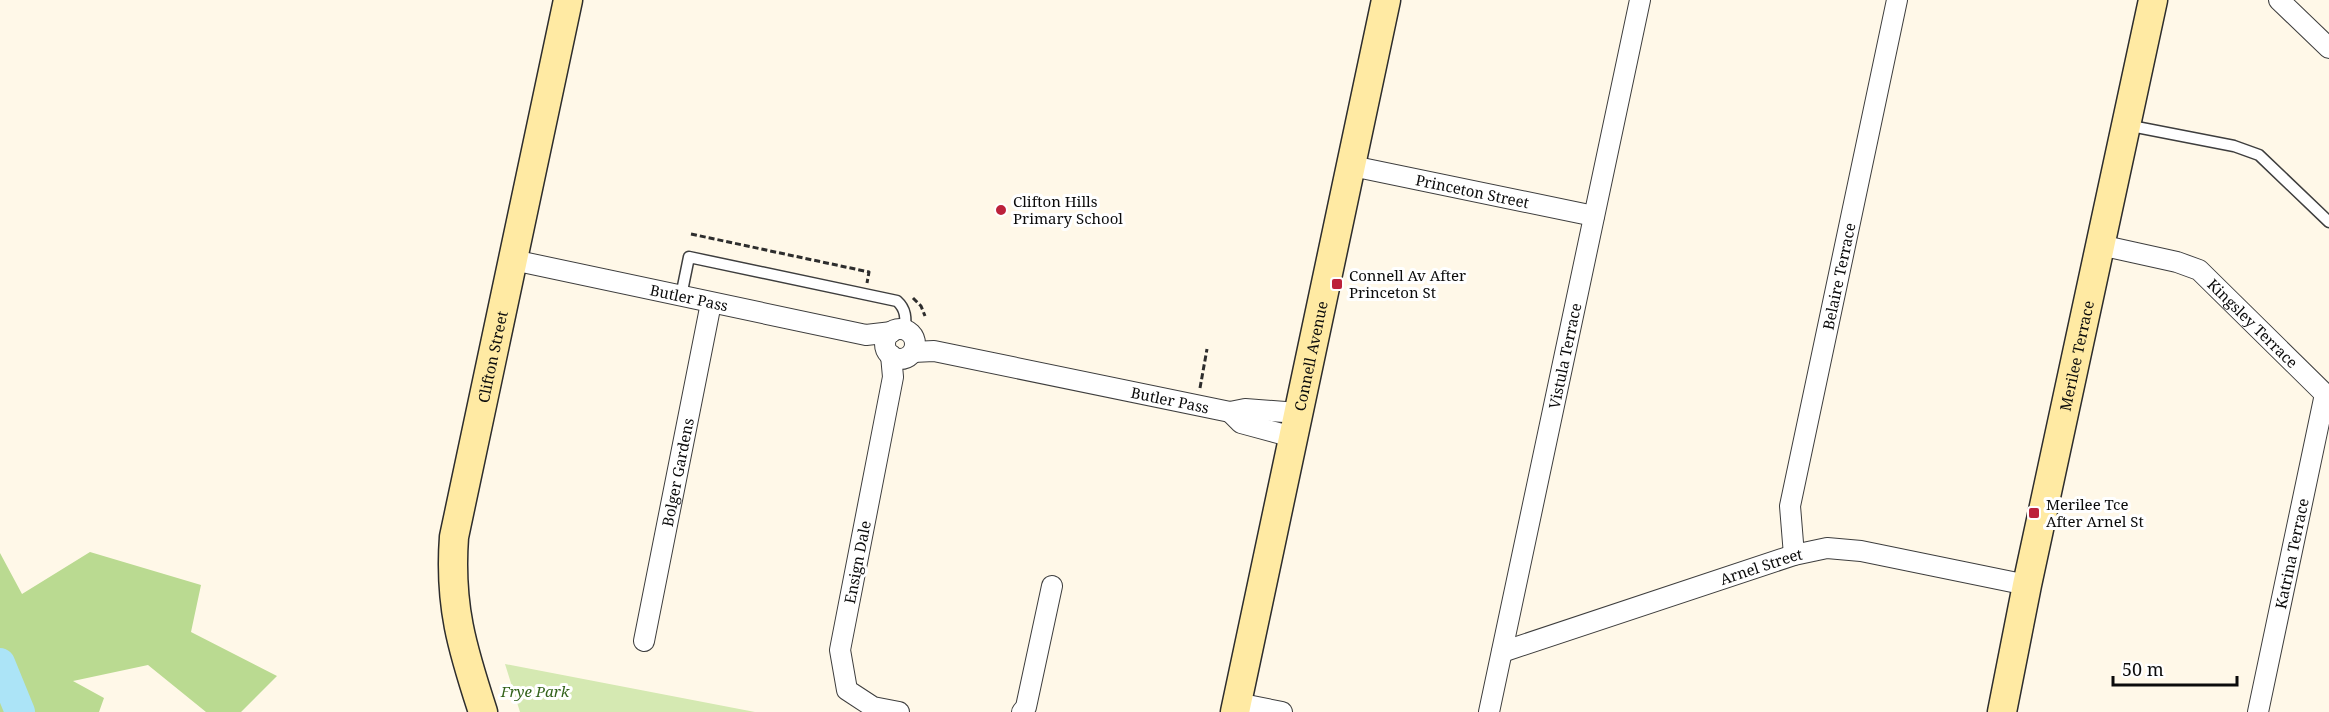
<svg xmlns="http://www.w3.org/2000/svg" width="2329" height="712" font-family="'Noto Serif',serif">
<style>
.green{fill:#d5e9b2}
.forest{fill:#bada91}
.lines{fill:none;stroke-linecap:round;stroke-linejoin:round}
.river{stroke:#ace4f7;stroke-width:30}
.lane-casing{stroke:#3e3e3e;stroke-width:13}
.street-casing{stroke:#3e3e3e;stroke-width:22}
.secondary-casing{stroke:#2d2d2d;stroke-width:31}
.path{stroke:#2d2d2d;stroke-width:3;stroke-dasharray:6 3;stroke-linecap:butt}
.lane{stroke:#fff;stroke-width:10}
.street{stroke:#fff;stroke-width:20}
.secondary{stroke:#ffeaa3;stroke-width:28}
.poi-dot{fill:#bc213a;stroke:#fff;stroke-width:2}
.labels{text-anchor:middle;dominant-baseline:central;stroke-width:6;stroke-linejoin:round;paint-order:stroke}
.street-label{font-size:15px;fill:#0b0b0b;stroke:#fff}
.poi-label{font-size:15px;fill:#0b0b0b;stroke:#fff;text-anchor:start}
.park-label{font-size:15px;font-style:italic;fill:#32621b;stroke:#fff}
</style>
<rect width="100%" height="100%" fill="#fff8e8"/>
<path class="green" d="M505,664L755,712H520Z"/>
<path class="forest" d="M90,552L201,585L191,632L277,676L241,712H206L148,665L73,681L104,698L99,712H0V553L22,594Z"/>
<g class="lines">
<path class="river" d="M0,663L20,712"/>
<g class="lane-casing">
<path id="lane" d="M2126,125L2234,146L2259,155L2329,222
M681,296L689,257L897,301C906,309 906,318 905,330"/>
</g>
<g class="street-casing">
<g id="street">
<path d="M2279,0L2329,48"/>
<path id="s1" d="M1352,166L1594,216"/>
<path id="s2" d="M2100,245L2177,262L2199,270L2329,398"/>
<path id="s3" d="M513,260L866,335L892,332"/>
<circle cx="900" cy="344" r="15"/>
<path id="s4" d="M913,352L934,351L1230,412L1245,409L1298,413"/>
<path d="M891,355L893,377L840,650L847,690L873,707L899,712"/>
<path d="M1230,412L1241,423L1293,437"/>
<path id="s5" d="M1794,555L1790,506L1897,0"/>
<path id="s6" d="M644,641L711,303"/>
<path id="s7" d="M1502,652L1794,555L1827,548L1861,551L2027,585"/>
<path d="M1237,703L1282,712"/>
<path d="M1022,712L1026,707L1052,586"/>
<path id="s8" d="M1489,712L1640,0"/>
<path id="s9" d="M2258,712L2325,394"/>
</g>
</g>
<g class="secondary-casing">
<g id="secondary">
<path id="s10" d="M483,712C462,648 449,605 454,537L568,0"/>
<path id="s11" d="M1235,712L1386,0"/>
<path id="s12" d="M2002,712L2027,585L2153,0"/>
</g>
</g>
<path class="path" d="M691,234L869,272L867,283
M913,298L921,306L925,316
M1200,388L1207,349"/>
<use href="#lane" class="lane"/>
<use href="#street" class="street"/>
<use href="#secondary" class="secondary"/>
</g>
<g class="poi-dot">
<circle cx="1001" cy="210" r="6"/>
<rect x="1331" y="278" width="12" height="12" rx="3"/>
<rect x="2028" y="507" width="12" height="12" rx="3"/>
</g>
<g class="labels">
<g class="street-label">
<text stroke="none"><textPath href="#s1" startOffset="123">Princeton Street</textPath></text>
<text stroke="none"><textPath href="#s5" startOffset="284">Belaire Terrace</textPath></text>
<text stroke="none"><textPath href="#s3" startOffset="180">Butler Pass</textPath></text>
<text stroke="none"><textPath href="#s2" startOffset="178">Kingsley Terrace</textPath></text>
<text stroke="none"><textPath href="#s10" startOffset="363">Clifton Street</textPath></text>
<text stroke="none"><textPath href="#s11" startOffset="364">Connell Avenue</textPath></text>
<text stroke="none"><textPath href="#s8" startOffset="364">Vistula Terrace</textPath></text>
<text stroke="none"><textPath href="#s12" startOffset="364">Merilee Terrace</textPath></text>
<text stroke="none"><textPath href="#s4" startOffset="262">Butler Pass</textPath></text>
<text stroke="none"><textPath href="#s6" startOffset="172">Bolger Gardens</textPath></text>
<text stroke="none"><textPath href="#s9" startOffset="162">Katrina Terrace</textPath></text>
<text transform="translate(857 562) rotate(-79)">Ensign Dale</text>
<text stroke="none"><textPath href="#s7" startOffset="273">Arnel Street</textPath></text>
</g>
<g class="poi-label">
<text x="1013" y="201">Clifton Hills<tspan x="1013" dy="17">Primary School</tspan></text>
<text x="1349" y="275">Connell Av After<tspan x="1349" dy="17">Princeton St</tspan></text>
<text x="2046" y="504">Merilee Tce<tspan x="2046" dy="17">After Arnel St</tspan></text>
</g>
<g class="park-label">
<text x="535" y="691">Frye Park</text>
</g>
</g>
<path d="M2113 676v9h124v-9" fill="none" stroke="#0b0b0b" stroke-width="3"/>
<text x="2122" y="676" font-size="18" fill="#0b0b0b" stroke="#ffffff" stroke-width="4.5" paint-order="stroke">50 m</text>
</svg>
